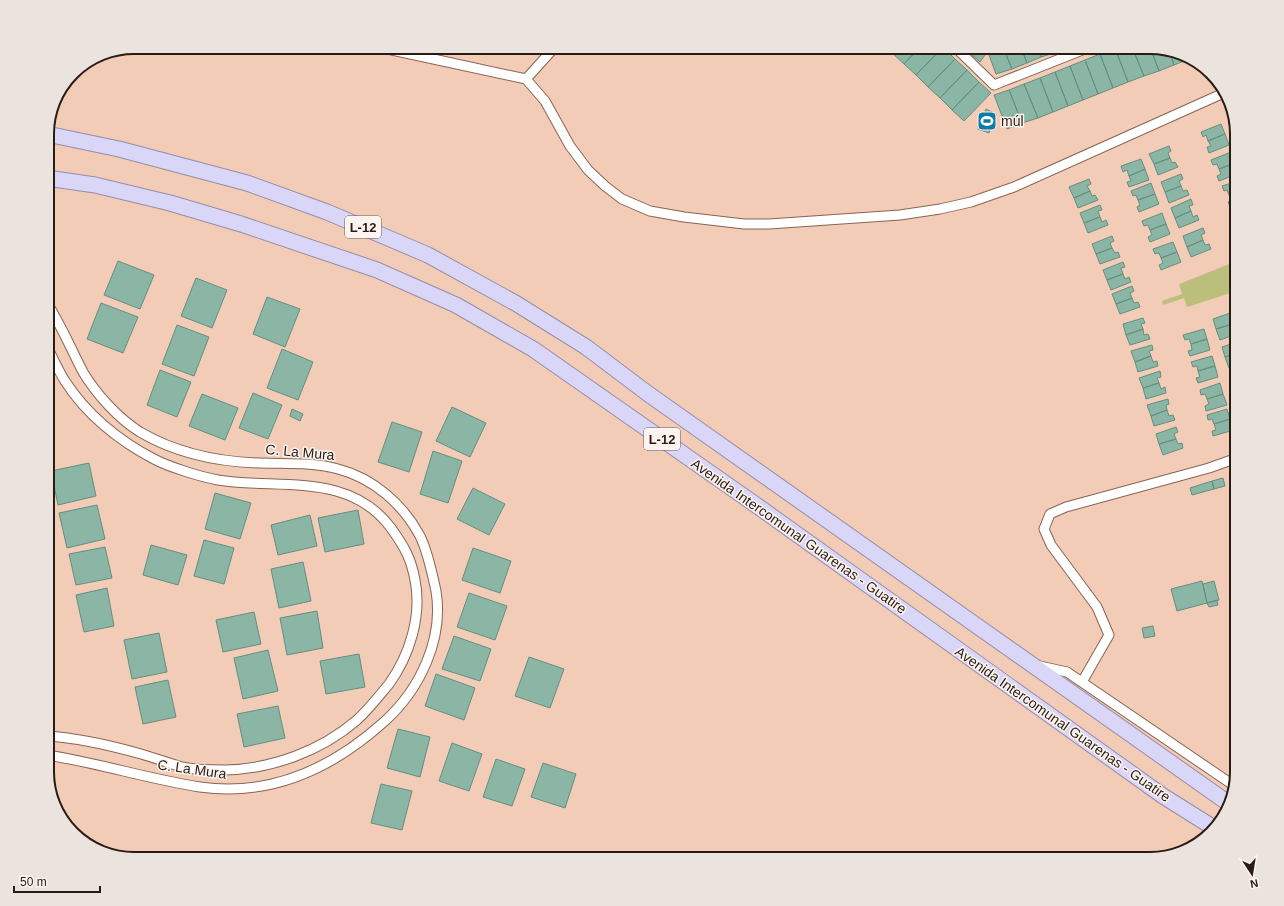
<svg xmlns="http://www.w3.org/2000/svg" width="1284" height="906" font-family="Helvetica,sans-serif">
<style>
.green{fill:#bcbf7c}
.building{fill:#8bb6a6;stroke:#648e80}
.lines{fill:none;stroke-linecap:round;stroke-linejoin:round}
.minor-casing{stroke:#876552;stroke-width:11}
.trunk-casing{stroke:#978ea6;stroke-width:17}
.minor{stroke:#fff;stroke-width:9}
.trunk{stroke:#dad6f7;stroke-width:15}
.labels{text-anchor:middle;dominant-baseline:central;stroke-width:3;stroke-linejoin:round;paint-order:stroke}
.shield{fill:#fcf4f0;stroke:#695d56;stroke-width:1}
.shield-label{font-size:13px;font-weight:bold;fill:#2a1c14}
.poi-label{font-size:14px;fill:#2a1c14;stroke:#fcf4f0;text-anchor:start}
.street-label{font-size:14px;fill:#2a1c14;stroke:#fcf4f0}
.rim{fill:none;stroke:#2a1c14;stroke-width:2}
</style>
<rect width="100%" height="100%" fill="#f2ccb7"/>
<path class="green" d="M1237,261V291L1187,307L1184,298L1163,305L1162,301L1182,294L1179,284Z"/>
<path class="building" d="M886,47H897L892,53Z
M897,47H920L904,64L892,53Z
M920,47H943L916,75L904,64Z
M943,47L955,59L928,87L916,75Z
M963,47H977L985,55L980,62Z
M986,47H1003L1012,69L996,74Z
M1003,47H1021L1027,63L1012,69Z
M1021,47H1038L1041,57L1027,63Z
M1038,47H1055L1057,52L1041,57Z
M1055,47H1068L1057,52Z
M1119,47H1132L1144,76L1128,82L1115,48Z
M1132,47H1150L1159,71L1144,76Z
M1150,47L1170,53L1174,65L1159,71Z
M1115,48L1128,82L1113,88L1100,54Z
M1170,53L1189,59L1174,65Z
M1100,54L1113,88L1098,94L1085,60Z
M955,59L967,70L940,98L928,87Z
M1085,60L1098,94L1083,100L1070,66Z
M1070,66L1083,100L1068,106L1055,72Z
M967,70L979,82L952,110L940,98Z
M1055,72L1068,106L1053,112L1040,78Z
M1040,78L1053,112L1038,118L1024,84Z
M979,82L991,93L964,121L952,110Z
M1024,84L1038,118L1022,123L1009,90Z
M1009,90L1022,123L1007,129L994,95Z
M986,109L996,114L989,133L978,129Z
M1234,120L1236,131L1234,132L1230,122Z
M1221,124L1225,134L1208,141L1206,135L1203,137L1201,132Z
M1225,134L1229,145L1209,153L1207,147L1211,146L1208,141Z
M1169,146L1171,151L1168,153L1170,158L1154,164L1149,154Z
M1231,152L1235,163L1219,169L1217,164L1213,165L1211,160Z
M1170,158L1172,163L1175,162L1178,167L1158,175L1154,164Z
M1141,159L1145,169L1129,176L1127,170L1123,172L1121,166Z
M1235,163L1237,168V174L1219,181L1217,176L1221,174L1219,169Z
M1145,169L1149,180L1129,187L1127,182L1131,181L1129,176Z
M1181,174L1183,179L1179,181L1181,186L1165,192L1161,182Z
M1089,179L1091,184L1087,186L1090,191L1074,198L1069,187Z
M1237,181V192L1229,195L1227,190L1224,191L1222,186Z
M1151,183L1155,194L1138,200L1136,195L1133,196L1131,191Z
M1181,186L1183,191L1187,190L1189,195L1169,203L1165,192Z
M1090,191L1092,196L1095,195L1098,200L1078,208L1074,198Z
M1237,192V204L1230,207L1228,202L1232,200L1229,195Z
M1155,194L1159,204L1139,212L1137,207L1140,205L1138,200Z
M1191,199L1193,205L1189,206L1191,211L1175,218L1171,208Z
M1100,205L1102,210L1098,211L1100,217L1084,223L1080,213Z
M1191,211L1193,217L1197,215L1199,220L1179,228L1175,218Z
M1162,213L1166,224L1150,230L1148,225L1144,226L1142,221Z
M1100,217L1102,222L1106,220L1108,225L1088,233L1084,223Z
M1166,224L1170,234L1150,242L1148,237L1152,235L1150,230Z
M1203,228L1205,233L1201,235L1203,240L1187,247L1183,236Z
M1112,236L1114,241L1110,243L1112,248L1096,254L1092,244Z
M1203,240L1205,245L1209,244L1211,249L1191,257L1187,247Z
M1173,242L1177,252L1161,258L1159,253L1155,254L1153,249Z
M1112,248L1115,253L1118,252L1120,257L1100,264L1096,254Z
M1177,252L1181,262L1161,270L1159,265L1163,263L1161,258Z
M118,261L154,275L140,309L104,295Z
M1123,262L1125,267L1121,268L1123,274L1107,280L1103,270Z
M1123,274L1125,279L1129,277L1131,282L1111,290L1107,280Z
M196,278L227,290L212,328L181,316Z
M1132,286L1134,291L1130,293L1132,298L1116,304L1112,294Z
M267,297L300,309L285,347L253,334Z
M1132,298L1134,303L1138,302L1140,307L1120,314L1116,304Z
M101,303L138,317L123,353L87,339Z
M1233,312L1235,317L1231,318L1233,324L1216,329L1213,319Z
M1143,318L1145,323L1141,324L1143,329L1126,335L1123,324Z
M1233,324L1235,329L1237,328V334L1220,340L1216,329Z
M177,325L209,337L194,376L162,364Z
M1143,329L1144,335L1148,334L1150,339L1130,345L1126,335Z
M1204,329L1207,339L1191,344L1189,339L1185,340L1183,335Z
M1207,339L1210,350L1190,356L1188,351L1192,350L1191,344Z
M1237,342V353L1225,357L1222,347Z
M1152,345L1153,350L1149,351L1151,356L1135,362L1131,351Z
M282,349L313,362L298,400L267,388Z
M1237,353V365L1229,368L1225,357Z
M1151,356L1153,362L1157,361L1158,366L1138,372L1135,362Z
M1212,356L1215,366L1198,371L1197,366L1193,367L1191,362Z
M1215,366L1218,377L1198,383L1196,378L1200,377L1198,371Z
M160,370L191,382L177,417L147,405Z
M1160,371L1161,377L1157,378L1159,383L1143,388L1139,378Z
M1237,375V386L1234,388L1230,377Z
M1159,383L1161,389L1165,387L1166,393L1146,399L1143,388Z
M1220,383L1223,394L1207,399L1205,394L1201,395L1200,390Z
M253,393L282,405L268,439L239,428Z
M202,394L238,408L225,440L189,426Z
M1223,394L1227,405L1206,411L1205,406L1209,404L1207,399Z
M1168,399L1169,404L1166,405L1167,410L1151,416L1147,405Z
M452,407L486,423L470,457L436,441Z
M292,409L303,414L300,421L290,416Z
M1227,409L1230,419L1214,424L1212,419L1208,420L1207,415Z
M1167,410L1169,416L1173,415L1175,420L1154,426L1151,416Z
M1230,419L1234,430L1213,436L1212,431L1216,430L1214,424Z
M392,422L422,432L409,472L378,462Z
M1176,427L1178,432L1174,434L1176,439L1159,444L1156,434Z
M1176,439L1178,444L1182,443L1183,448L1163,455L1159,444Z
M433,451L462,461L448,503L420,494Z
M89,463L96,496L58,505L51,471Z
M1223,478L1225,486L1214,489L1212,481Z
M1212,481L1214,489L1192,495L1190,488Z
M473,488L505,504L489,535L457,519Z
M215,493L251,503L240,539L205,529Z
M97,505L105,539L67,548L59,513Z
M358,510L364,544L325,552L318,518Z
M310,515L317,546L278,555L271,525Z
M204,540L234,548L224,584L194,576Z
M151,545L187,555L178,585L143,575Z
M105,547L112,578L76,585L69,554Z
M473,548L511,561L500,593L462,580Z
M303,562L311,601L279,608L271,569Z
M1237,578V597L1232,579Z
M1202,581L1207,603L1177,611L1171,589Z
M1214,581L1219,600L1207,603L1203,584Z
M107,588L114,626L84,632L76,595Z
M469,593L507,606L495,640L457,627Z
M1217,600L1218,605L1209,607L1207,603Z
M317,611L323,648L287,655L280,618Z
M254,612L261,644L223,652L216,620Z
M1153,626L1155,636L1144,638L1142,628Z
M159,633L167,672L132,679L124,640Z
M454,636L491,649L480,681L442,669Z
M268,650L278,691L243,699L234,658Z
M359,654L365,687L326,694L320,661Z
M529,657L564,669L550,708L515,696Z
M436,674L475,688L464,720L425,706Z
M168,680L176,717L143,724L135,687Z
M278,706L285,738L244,747L237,714Z
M398,729L430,737L420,777L387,768Z
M452,743L482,754L469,791L439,781Z
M496,759L525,769L512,806L483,797Z
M543,763L576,774L565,808L531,797Z
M381,784L412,791L402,830L371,823Z"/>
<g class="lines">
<g class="minor-casing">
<path id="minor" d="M378,47L526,79L545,101L570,146L588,170L605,186L622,199L650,211L684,217L744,224H769L900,215L940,209L971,202L1014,187L1226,92
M955,47L994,85L1090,47
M526,79L555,47
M47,303C61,325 71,349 83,372C96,394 119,419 140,432C176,453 219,462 260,463C286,464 313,462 338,469C373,478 403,504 420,536C428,552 432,573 436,591C444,639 420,689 385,721C333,768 271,797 200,787C148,779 99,763 47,755
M47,347C53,358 58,370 65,381C86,414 119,441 154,459C169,467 201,477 218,480C278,490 349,471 391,528C404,546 411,558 415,580C422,615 410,655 389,684C379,696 369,709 357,720C321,751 272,769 225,770C211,770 196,770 182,767C168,763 155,758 141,754C109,745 80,738 47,736
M1040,666L1067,672L1233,785
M1082,682L1109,635L1097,607L1051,545L1044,529L1050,514L1066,507L1209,468L1237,458"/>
</g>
<g class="trunk-casing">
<path id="trunk" d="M47,134L119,149L247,183L327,212L428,255L517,304L586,347L647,393L1228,803
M47,178L95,185L170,203L241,224L377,270L456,305L533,349L756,505L1163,796L1214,828"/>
</g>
<use href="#minor" class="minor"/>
<use href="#trunk" class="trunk"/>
</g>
<defs>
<g id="stadium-square" transform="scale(1)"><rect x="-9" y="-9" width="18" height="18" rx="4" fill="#0b7ca5" stroke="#fcf4f0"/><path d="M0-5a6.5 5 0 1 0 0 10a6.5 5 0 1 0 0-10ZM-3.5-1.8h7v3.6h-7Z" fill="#fff"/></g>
</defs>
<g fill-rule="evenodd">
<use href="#stadium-square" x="987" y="121"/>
</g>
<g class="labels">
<g class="shield">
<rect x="345" y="216" width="36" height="22" rx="3"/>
<rect x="644" y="428" width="36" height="22" rx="3"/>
</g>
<g class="shield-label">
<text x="363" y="227">L-12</text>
<text x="662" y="439">L-12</text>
</g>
<g class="poi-label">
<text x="1001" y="121">múl</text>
</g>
<g class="street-label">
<text transform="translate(300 452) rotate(5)">C. La Mura</text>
<text transform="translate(799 536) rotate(35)">Avenida Intercomunal Guarenas - Guatire</text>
<text transform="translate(1063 724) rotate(35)">Avenida Intercomunal Guarenas - Guatire</text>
<text transform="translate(192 769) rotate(8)">C. La Mura</text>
</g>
</g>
<path d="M0 0H1284V906H0ZM134 54H1150A80 80 0 0 1 1230 134V772A80 80 0 0 1 1150 852H134A80 80 0 0 1 54 772V134A80 80 0 0 1 134 54Z" fill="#ebe3de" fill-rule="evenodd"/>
<path class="rim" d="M134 54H1150A80 80 0 0 1 1230 134V772A80 80 0 0 1 1150 852H134A80 80 0 0 1 54 772V134A80 80 0 0 1 134 54Z"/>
<g transform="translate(1252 874) rotate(168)" stroke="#fcf4f0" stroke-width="3" paint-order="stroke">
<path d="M0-3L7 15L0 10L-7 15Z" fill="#2a1c14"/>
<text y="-6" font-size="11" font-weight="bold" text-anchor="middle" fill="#2a1c14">N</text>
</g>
<path d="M14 886v6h86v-6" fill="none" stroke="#2a1c14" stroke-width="2"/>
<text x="20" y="886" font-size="12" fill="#2a1c14" stroke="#fcf4f0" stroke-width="3" paint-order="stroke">50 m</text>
</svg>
